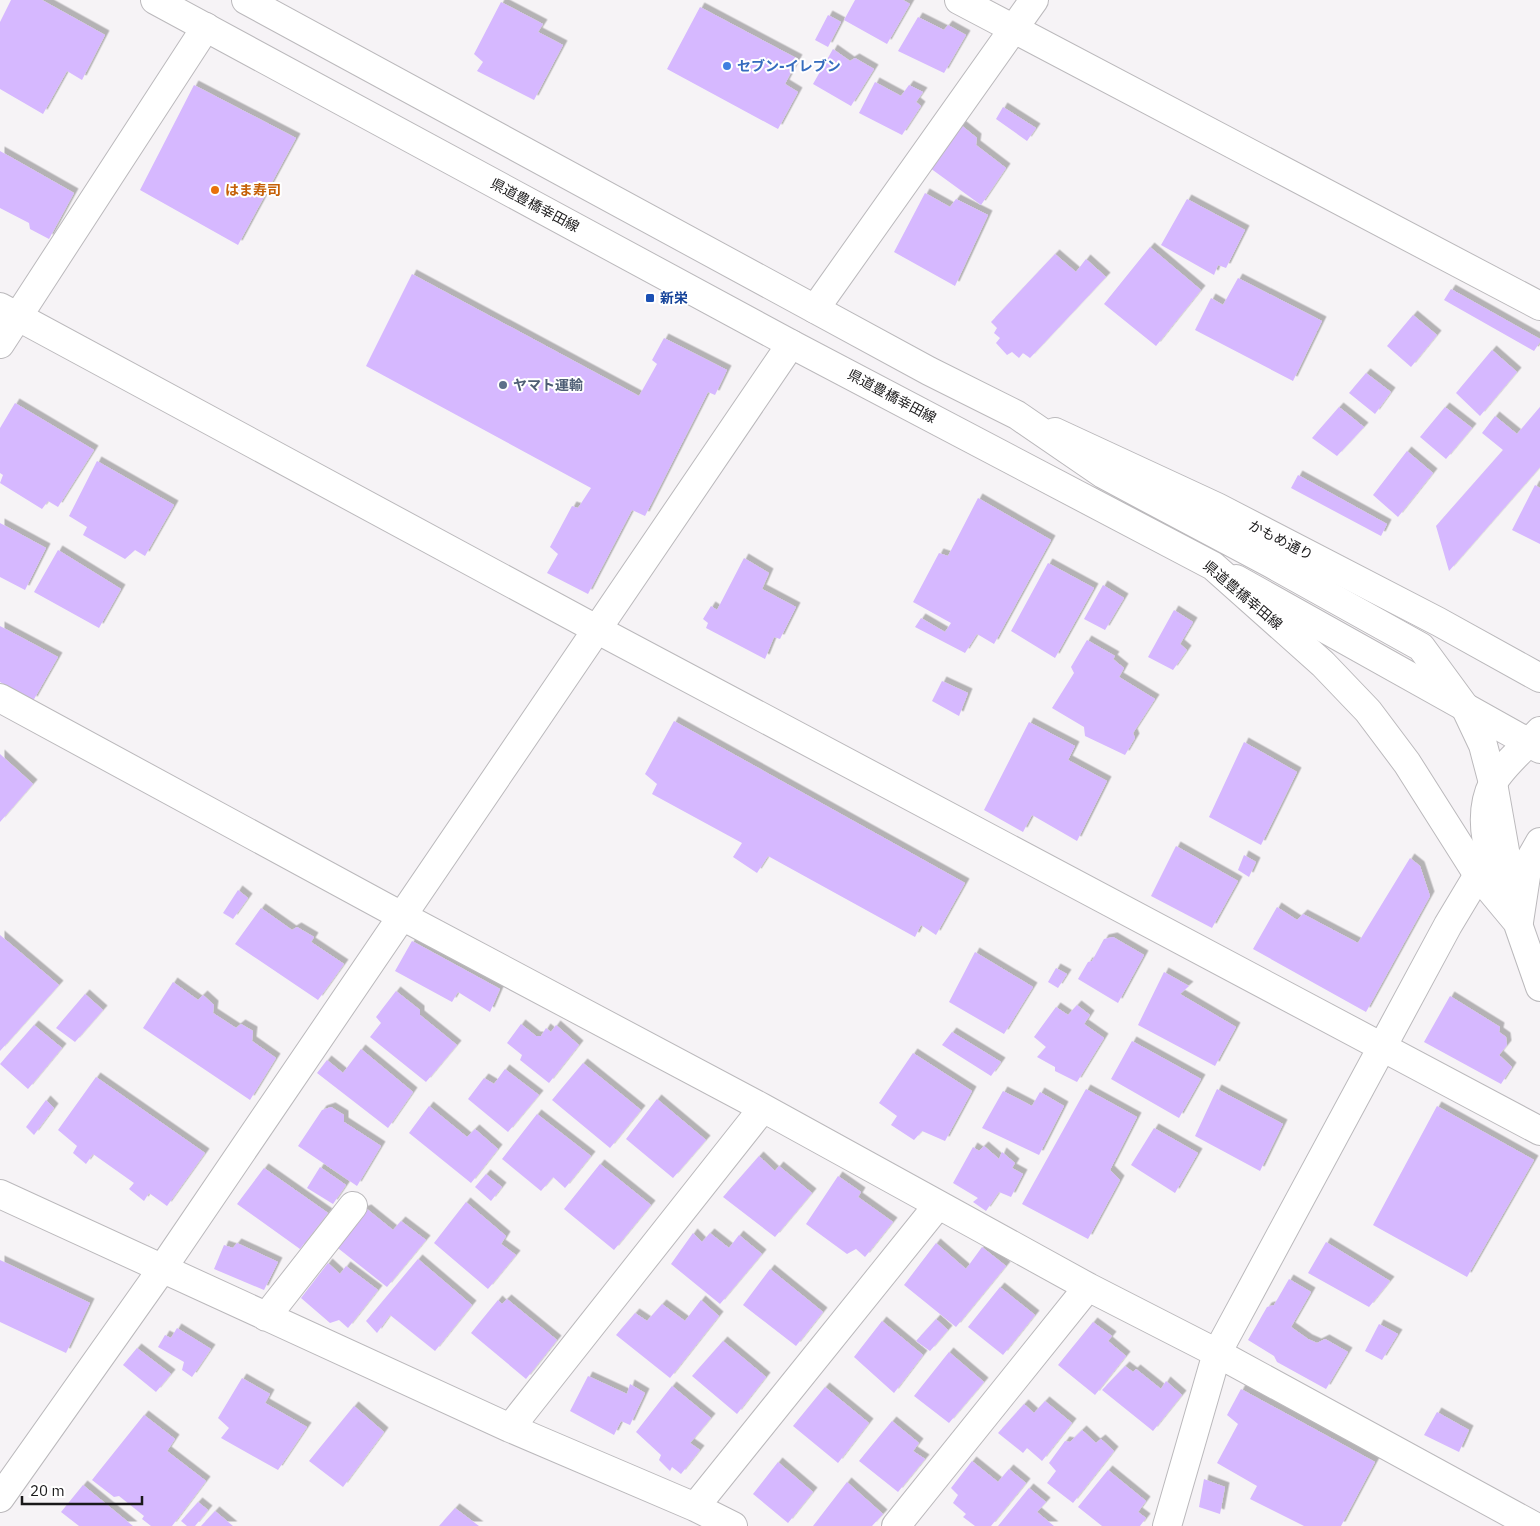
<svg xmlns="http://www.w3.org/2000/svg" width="1540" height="1526" font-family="'IBM Plex Sans','Noto Sans JP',sans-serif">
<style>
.building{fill:#d6b8ff;filter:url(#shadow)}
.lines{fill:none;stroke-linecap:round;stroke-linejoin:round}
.minor-casing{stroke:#bbb9bc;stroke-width:30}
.major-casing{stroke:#bbb9bc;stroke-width:30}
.minor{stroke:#fff;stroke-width:28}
.major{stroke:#fff;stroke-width:28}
.shop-dot{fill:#3f7fe0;stroke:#fff;stroke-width:2}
.food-dot{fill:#e8710a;stroke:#fff;stroke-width:2}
.transit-dot{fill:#1a4fb4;stroke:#fff;stroke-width:2}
.service-dot{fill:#5c6f8a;stroke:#fff;stroke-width:2}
.labels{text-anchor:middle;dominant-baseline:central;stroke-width:4;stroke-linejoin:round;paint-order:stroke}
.shop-label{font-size:14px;font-weight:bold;fill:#366cbe;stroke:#fff;text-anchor:start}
.food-label{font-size:14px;font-weight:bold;fill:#c56008;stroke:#fff;text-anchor:start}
.street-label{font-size:14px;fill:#1a191a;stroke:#fff}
.transit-label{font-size:14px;font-weight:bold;fill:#164399;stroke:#fff;text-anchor:start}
.service-label{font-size:14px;font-weight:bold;fill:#4e5e75;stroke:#fff;text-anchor:start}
</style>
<defs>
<filter id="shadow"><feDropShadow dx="4.5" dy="-4.5" stdDeviation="0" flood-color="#0004"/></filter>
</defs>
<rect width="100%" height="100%" fill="#f6f3f6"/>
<path class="building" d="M11,0H42L105,35L82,80L67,71L43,114L0,89V22Z
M855,0H903L910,4L887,44L844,20Z
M501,2L543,24L538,32L563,45L534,100L477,71L483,62L474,54Z
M700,7L798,59L785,84L798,92L778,129L667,69Z
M828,15L841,22L828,47L815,40Z
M918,17L944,30L948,25L966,35L944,73L898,51Z
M833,49L850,61L855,58L874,69L851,106L813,84Z
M875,82L901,96L909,85L923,92L916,102L921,106L902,135L859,113Z
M194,85L296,138L238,245L140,190Z
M1003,107L1036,128L1027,141L996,119Z
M961,125L977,138L976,145L1006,168L981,205L930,168Z
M0,151L74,193L49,239L30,229L29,223L0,208Z
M925,193L950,207L956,199L988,215L955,286L894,252Z
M1187,199L1245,230L1226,268L1218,265L1214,275L1161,245Z
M1150,247L1201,290L1156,346L1104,304Z
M1055,254L1076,272L1086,259L1106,277L1030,358L1023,353L1019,358L1012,352L1007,355L996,343L1000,338L994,333L997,328L991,322Z
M412,274L639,396L657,364L652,360L664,338L727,370L715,395L708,392L645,516L632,510L588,594L547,573L558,554L550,547L572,506L578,508L591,488L366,366Z
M1238,278L1322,321L1293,381L1195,330L1211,298L1223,305Z
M1451,289L1540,339V342L1534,351L1444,300Z
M1413,315L1437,335L1411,367L1387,346Z
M1492,350L1517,372L1480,416L1456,393Z
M1366,373L1391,392L1375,414L1349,393Z
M15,403L94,450L58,507L48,501L42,509L0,483L3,475L0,473V428Z
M1339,407L1364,427L1337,456L1312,438Z
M1445,407L1472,428L1446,459L1420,437Z
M1540,407V467L1449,571L1436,526L1503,450L1482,433L1495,416L1517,434Z
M1407,451L1433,473L1398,517L1373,495Z
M97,461L174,505L145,556L135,550L125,559L83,535L87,527L69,516Z
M1298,475L1387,524L1381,536L1291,488Z
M1535,485L1540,488V544L1512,530Z
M978,498L1051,540L994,644L977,634L965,653L915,627L921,618L945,632L951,623L913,602L939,553L948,556Z
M0,523L46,548L25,590L0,577Z
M58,550L121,589L99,628L34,592Z
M744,558L769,573L762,589L796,607L780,639L774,637L765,659L706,628L708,623L703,619L711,606L717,610Z
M1048,563L1094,588L1055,658L1011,631Z
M1103,585L1124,598L1105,630L1084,619Z
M1174,610L1193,622L1180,644L1187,650L1173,670L1148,657Z
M0,626L58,657L33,701L0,682Z
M1087,640L1115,656L1113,659L1124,668L1119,677L1155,699L1133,733L1135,738L1125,755L1085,736L1084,727L1052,708L1074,673L1071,667Z
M942,681L968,693L959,716L932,701Z
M674,721L965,883L936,935L921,925L915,937L768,856L757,873L733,857L742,843L652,794L657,784L645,774Z
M1029,722L1075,746L1068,760L1107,781L1077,841L1032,815L1023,832L984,810Z
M1244,742L1297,772L1261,845L1209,817Z
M0,754L33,784L0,822Z
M1176,846L1238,881L1212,928L1151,896Z
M1244,855L1256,862L1249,877L1238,870Z
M1410,858L1420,866L1430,896L1366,1012L1253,949L1277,907L1297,920L1303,914L1358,943Z
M238,890L248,898L233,919L223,913Z
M261,908L292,930L297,927L314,937L311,942L344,964L318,1000L235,944Z
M0,935L59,985L0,1051Z
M1113,937L1144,955L1118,1003L1078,979L1088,962L1092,961L1104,939Z
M412,941L500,989L490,1012L458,992L452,1002L395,971Z
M975,952L1033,987L1004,1034L949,1002Z
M1056,968L1067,974L1058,988L1048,982Z
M1164,972L1189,986L1180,994L1236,1027L1215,1066L1138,1025Z
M173,982L198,1000L203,995L214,1005L213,1013L236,1028L241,1024L253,1031L252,1041L276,1058L250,1100L143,1028Z
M396,991L420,1010V1015L457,1045L426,1082L370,1037L381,1023L376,1017Z
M85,994L103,1010L75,1042L56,1028Z
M1450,996L1500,1027L1499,1032L1506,1037L1507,1045L1499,1055L1512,1067L1501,1084L1424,1042Z
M1077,1005L1090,1015L1084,1024L1104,1038L1077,1082L1055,1071V1067L1037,1057L1046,1047L1034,1037L1056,1007L1068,1015Z
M521,1024L536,1036H541L546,1028L551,1032L556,1025L579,1045L549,1083L520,1060L522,1055L507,1043Z
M34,1025L62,1048L28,1089L0,1064Z
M952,1032L1001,1062L991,1076L942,1045Z
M1132,1041L1201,1079L1179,1118L1111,1079Z
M361,1049L413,1092L388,1128L317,1073L327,1060L343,1073Z
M913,1053L972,1091L945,1141L922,1131L914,1140L891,1125L897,1116L879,1103Z
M583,1063L641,1110L610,1148L552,1100Z
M505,1069L539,1095L508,1132L468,1099L484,1078L494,1084Z
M96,1077L205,1153L167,1206L149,1193L144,1201L129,1189L134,1183L93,1154L86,1164L73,1153L77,1146L58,1130Z
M1086,1089L1137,1117L1110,1170L1120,1180L1088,1239L1022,1204Z
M1217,1089L1283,1124L1260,1171L1195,1136Z
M1003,1091L1032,1106L1040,1092L1064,1106L1039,1155L982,1128Z
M657,1099L706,1140L673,1178L626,1139Z
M46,1100L54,1108L34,1135L26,1127Z
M429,1106L467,1137L475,1129L498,1149L471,1183L409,1133Z
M1437,1106L1534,1160L1467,1277L1373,1225Z
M331,1107L344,1115V1122L381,1146L357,1186L298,1146L322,1110Z
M537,1114L591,1156L565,1188L553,1177L541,1191L502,1159Z
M1154,1128L1198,1153L1175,1193L1131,1165Z
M984,1146L999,1159L1002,1152L1015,1163L1012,1168L1023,1174L1011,1197L999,1192L986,1211L973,1202L978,1198L953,1183L973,1147L979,1151Z
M759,1156L775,1171L779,1166L812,1193L775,1237L723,1197Z
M600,1164L651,1205L614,1250L564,1209Z
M320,1167L346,1185L333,1204L307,1188Z
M264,1168L328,1213L300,1249L237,1204Z
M486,1174L502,1187L491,1201L475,1187Z
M838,1176L861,1192L858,1197L893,1222L865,1257L856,1249L847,1254L806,1224Z
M466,1202L506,1236L501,1244L516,1255L488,1289L434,1243Z
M367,1209L393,1230L401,1221L426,1240L387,1287L334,1245L361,1211Z
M693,1233L702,1242L710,1233L729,1248L739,1235L762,1254L720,1304L671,1264Z
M1326,1242L1390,1281L1369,1307L1308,1273Z
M237,1243L278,1262L264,1290L214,1269L224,1245L233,1248Z
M936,1243L966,1269L982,1247L1006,1266L956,1327L904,1285Z
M418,1259L472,1305L435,1351L390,1315L377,1333L366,1321Z
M0,1260L90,1303L66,1353L0,1322Z
M328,1263L340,1274L346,1266L378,1290L348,1328L339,1320L330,1323L301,1298Z
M770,1269L823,1312L796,1346L743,1305Z
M1289,1279L1311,1292L1291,1327L1308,1339L1317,1343L1325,1339L1348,1352L1326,1389L1277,1362L1274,1356L1248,1340L1267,1307L1274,1305Z
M1000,1287L1035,1315L1003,1355L968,1327Z
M507,1299L557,1340L526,1379L471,1333L498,1300L502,1304Z
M701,1300L719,1316L670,1378L616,1335L635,1313L647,1321L662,1304L685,1321Z
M936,1319L948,1330L930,1351L916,1341Z
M882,1321L923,1355L894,1393L854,1357Z
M1093,1322L1112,1336L1108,1341L1126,1356L1095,1395L1058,1365Z
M1379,1324L1398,1334L1382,1360L1365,1351Z
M177,1328L211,1349L192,1377L182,1370L184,1362L158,1347L165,1335L171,1338Z
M723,1341L766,1377L737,1414L692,1376Z
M137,1348L171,1374L156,1392L123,1365Z
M949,1352L984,1382L949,1423L914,1396Z
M1125,1366L1133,1372L1136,1369L1161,1389L1166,1381L1182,1395L1153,1431L1102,1390Z
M588,1376L627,1394L630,1384L645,1393L630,1425L621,1421L614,1435L570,1411Z
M242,1378L270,1394L265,1403L307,1427L278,1470L221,1438L229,1428L218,1418Z
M672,1386L711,1418L690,1443L700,1450L681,1474L672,1467L670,1471L659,1460L661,1455L636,1432Z
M825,1387L869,1423L838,1463L793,1426Z
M1241,1389L1375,1462L1341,1526H1304L1250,1499L1257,1486L1217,1463L1238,1424L1227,1415Z
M1045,1401L1072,1423L1042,1461L1027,1448L1023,1453L998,1433L1024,1404L1034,1413Z
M354,1406L384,1432L343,1487L309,1461Z
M1437,1412L1469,1430L1459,1452L1424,1435Z
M144,1415L175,1439L167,1451L206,1481L172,1526H151L142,1519L144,1516L119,1496L114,1497L92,1480Z
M892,1421L919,1443L913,1451L925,1459L898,1492L859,1461Z
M1082,1430L1096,1443L1101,1439L1114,1451L1073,1503L1047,1483L1056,1471L1049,1463L1065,1441L1070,1442Z
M972,1461L998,1482L1009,1469L1026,1483L991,1526H975L963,1517L966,1514L953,1503L958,1495L951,1488Z
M778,1462L813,1492L788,1523L753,1494Z
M1108,1470L1146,1501L1138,1512L1146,1518L1140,1526H1102L1078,1507Z
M1204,1479L1225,1487L1220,1514L1199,1507Z
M847,1482L883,1514L872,1526H813Z
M83,1485L133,1526H79L61,1512Z
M1029,1488L1046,1502L1037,1512L1054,1526H998Z
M198,1502L208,1510L195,1526H187L181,1521Z
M455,1508L479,1526H439Z
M215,1511L233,1526H201Z"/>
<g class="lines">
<g class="minor-casing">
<path id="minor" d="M959,0L1540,306
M0,307L598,630L1540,1131
M815,309L1034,0
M0,344L206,27
M1055,432L1217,507L1439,622L1540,678
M1236,579L1540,749
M0,698L385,907L763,1108L1088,1287L1217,1353L1534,1526
M1505,895C1490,861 1475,819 1493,783C1502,766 1526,746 1540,731
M1519,922L1528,863L1540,842
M0,1194L510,1428L695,1507L733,1526
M266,1317L353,1206
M510,1428L763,1108
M0,1498L162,1269L791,344
M695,1507L938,1205
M896,1526L1088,1287
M1167,1526L1217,1353L1448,925L1478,875"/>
</g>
<g class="major-casing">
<path id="major" d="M155,0L791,344L1213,566L1323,664L1368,711L1407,763L1478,875L1518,923
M246,0L929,371L1017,415L1103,474L1272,564L1421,647L1465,707L1483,745L1493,783L1518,924L1540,987"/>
</g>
<use href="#minor" class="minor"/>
<use href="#major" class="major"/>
</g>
<circle class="shop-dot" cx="727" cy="66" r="5"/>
<circle class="food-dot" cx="215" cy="190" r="5"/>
<rect class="transit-dot" x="645" y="293" width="10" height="10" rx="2.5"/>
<circle class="service-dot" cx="503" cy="385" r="5"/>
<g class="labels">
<g class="shop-label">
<text x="737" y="66">セブン-イレブン</text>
</g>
<g class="food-label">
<text x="225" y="190">はま寿司</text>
</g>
<g class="street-label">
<text transform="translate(535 205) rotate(28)">県道豊橋幸田線</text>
<text transform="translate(892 396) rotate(28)">県道豊橋幸田線</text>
<text transform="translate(1281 540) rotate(27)">かもめ通り</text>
<text transform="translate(1243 595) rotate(40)">県道豊橋幸田線</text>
</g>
<g class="transit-label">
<text x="660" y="298">新栄</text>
</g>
<g class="service-label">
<text x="513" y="385">ヤマト運輸</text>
</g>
</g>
<path d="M22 1496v8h120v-8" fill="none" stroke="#1a191a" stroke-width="2.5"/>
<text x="30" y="1496" font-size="15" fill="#1a191a" stroke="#ffffff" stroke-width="4" paint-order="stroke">20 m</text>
</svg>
